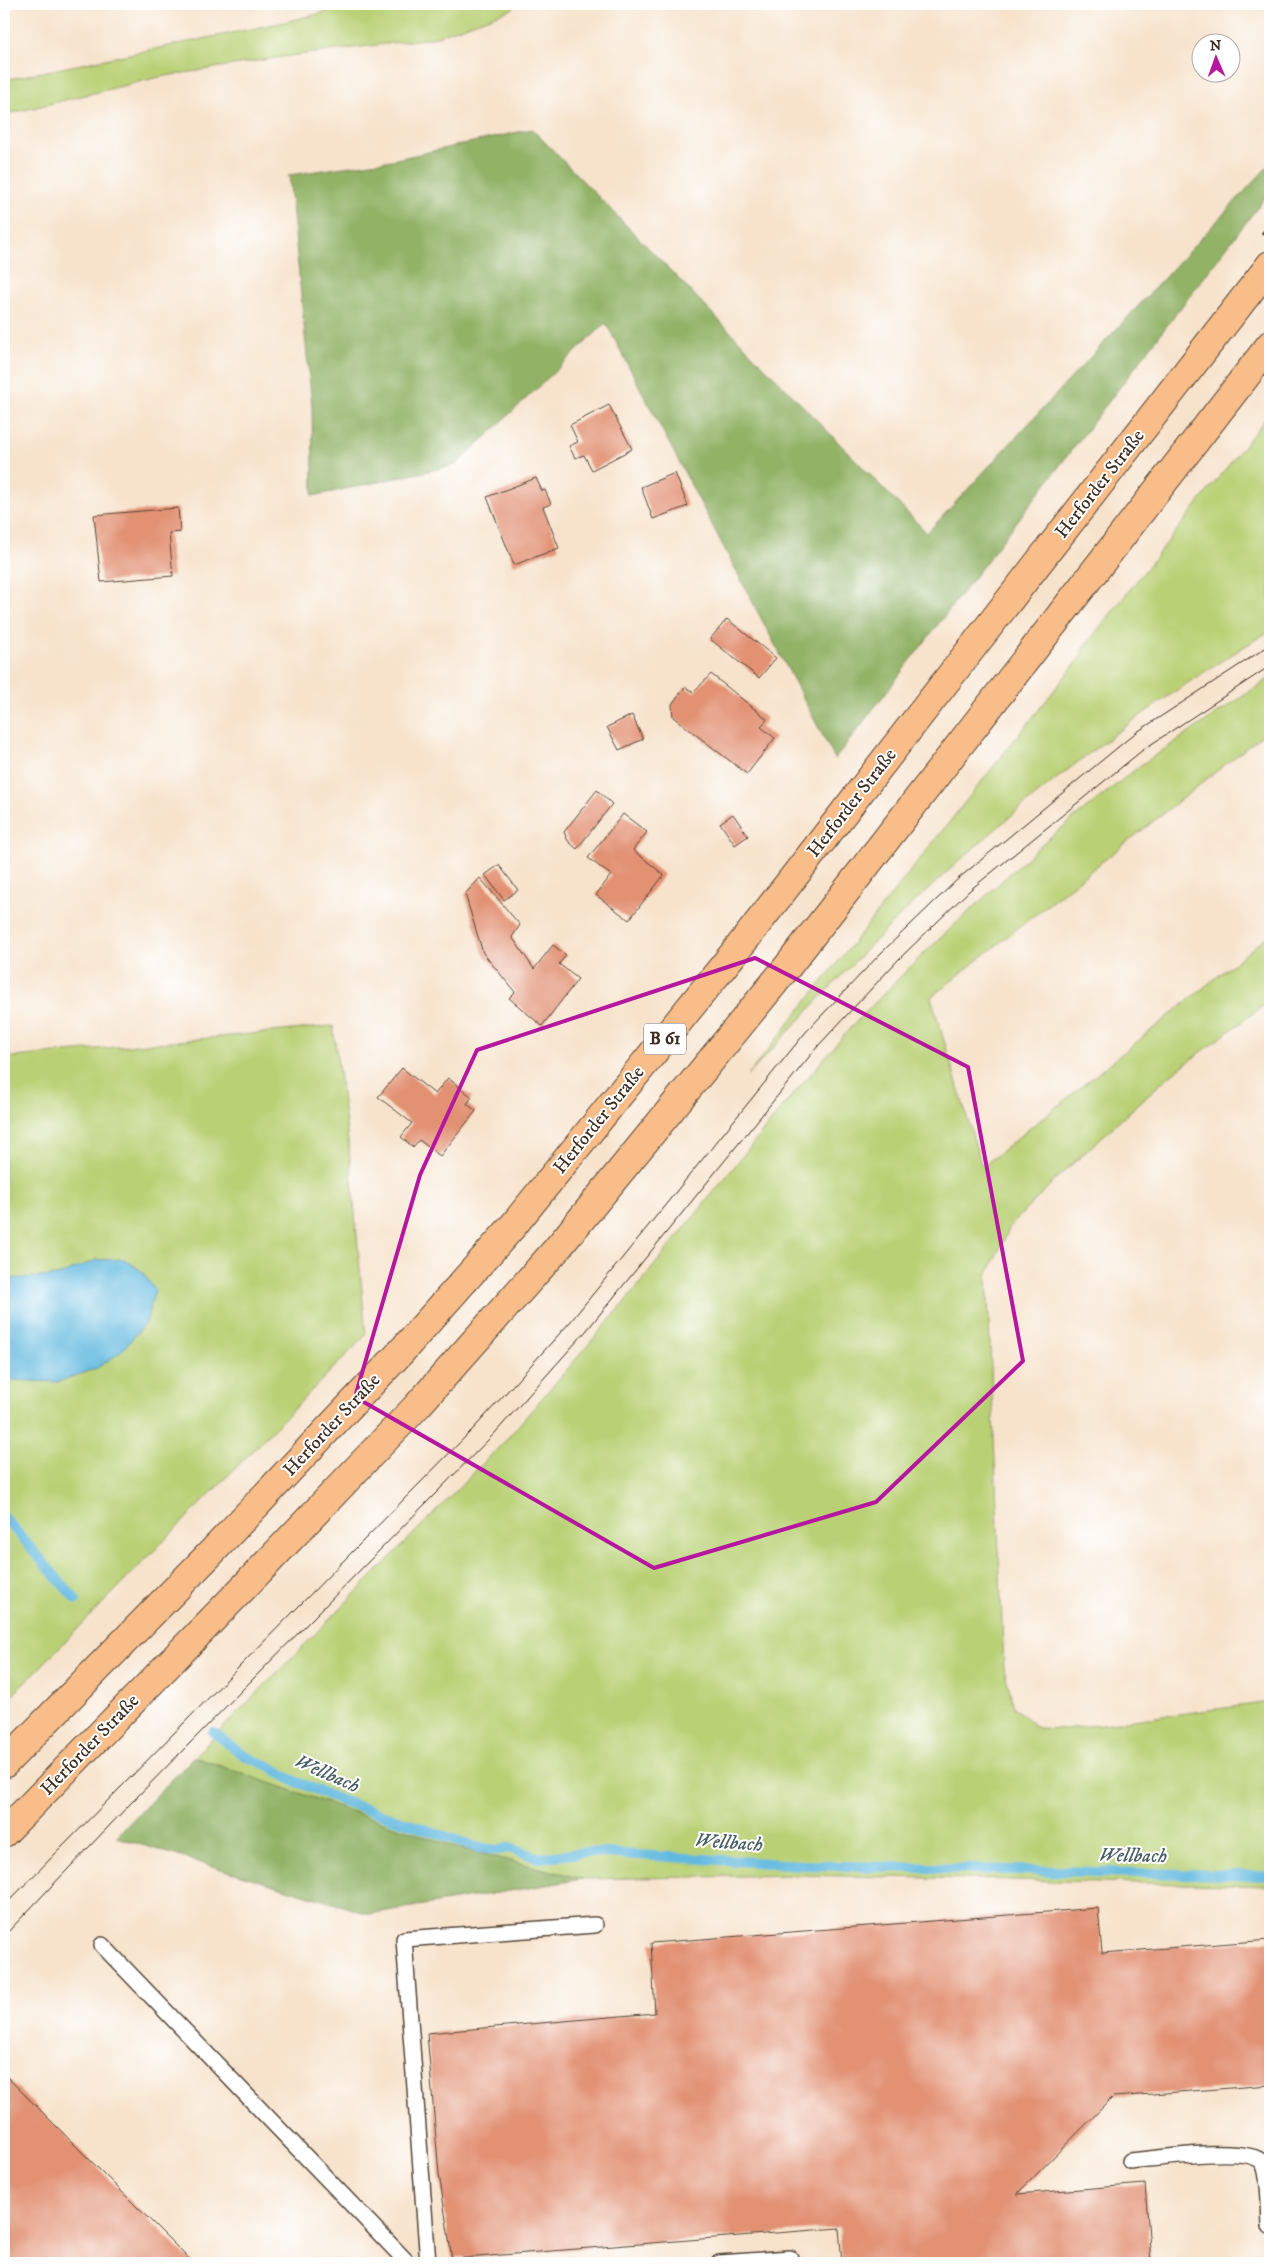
<svg xmlns="http://www.w3.org/2000/svg" width="1274" height="2267" font-family="'IM FELL DW Pica',serif">
<style>
.green{fill:#b9d075;stroke:#7a7d4a}
.forest{fill:#92b266;stroke:#666e42}
.water{fill:#62b9df;stroke:#4e727e}
.lines{fill:none;stroke-linecap:round;stroke-linejoin:round}
.stream{stroke:#62b9df;stroke-width:10}
.building{fill:#e29173}
.service-casing{stroke:#574638;stroke-width:18}
.primary-casing{stroke:#574638;stroke-width:30}
.path{stroke:#574638;stroke-width:3;stroke-dasharray:4 4;stroke-linecap:butt}
.service{stroke:#fff;stroke-width:15}
.primary{stroke:#f8bd89;stroke-width:28}
.tram{stroke:#3b2a1e;stroke-width:1}
.marked{fill:none;stroke:#b5179e;stroke-width:4;stroke-linejoin:round}
.labels{text-anchor:middle;dominant-baseline:central;stroke-width:4;stroke-linejoin:round;paint-order:stroke}
.shield{fill:#fff;stroke:#766a62;stroke-width:1}
.shield-label{font-size:18px;font-weight:bold;fill:#3b2a1e}
.street-label{font-size:19px;fill:#3b2a1e;stroke:#fff}
.water-label{font-size:20px;font-style:italic;fill:#495c62;stroke:#fff}
</style>
<rect width="100%" height="100%" fill="#fff"/>
<filter id="ink" filterUnits="userSpaceOnUse"><feTurbulence type="fractalNoise" baseFrequency=".02" numOctaves="2"/><feDisplacementMap in="SourceGraphic" scale="10" xChannelSelector="R" yChannelSelector="G"/><feConvolveMatrix kernelMatrix="1 2 1 2 8 2 1 2 1" color-interpolation-filters="sRGB"/></filter>
<filter id="wash" filterUnits="userSpaceOnUse"><feTurbulence type="fractalNoise" baseFrequency=".0096" numOctaves="4" result="noise"/><feDisplacementMap in="SourceGraphic" scale="20" xChannelSelector="R" yChannelSelector="G"/><feGaussianBlur stdDeviation="1.12" result="paint"/><feColorMatrix in="noise" values="0 0 0 0 0 0 0 0 0 0 0 0 0 0 0 0 0 1.4 0 .05"/><feComposite in="paint" operator="in"/></filter>
<g filter="url(#wash)">
<rect width="100%" height="100%" fill="#f7e3cc"/>
<path class="green" d="M359,4H518L512,9L432,38L282,57L159,77L4,115V80L280,23Z
M1270,413V631C1144,706 1026,797 919,898C859,954 804,1016 748,1075L1083,654L1081,651Z
M1270,678V729L931,997L982,1167L1270,934V1001L1169,1076L1058,1177L1011,1225L987,1275L1004,1669L1014,1707L1037,1728L1065,1729L1270,1702V1886L799,1875L583,1879L455,1847L194,1757L505,1441L620,1308L784,1105L852,1026L920,957L1044,842L1141,765Z
M333,1026L349,1148L366,1335L4,1704V1058Z"/>
<path class="forest" d="M532,129L927,533L1270,164V191L835,759L606,323L456,465L313,496L312,406L289,175L392,160Z
M194,1757L455,1847L583,1879L369,1914L116,1837Z"/>
<path class="water" d="M124,1259L142,1271L155,1290L146,1322L121,1352L97,1368L58,1382L4,1380V1279L57,1276L96,1260Z"/>
<g class="lines">
<path class="stream" d="M4,1517L76,1600
M213,1732L245,1756L271,1767L290,1779L346,1802L479,1848L498,1850L509,1848L540,1858L588,1852L801,1865L1270,1876"/>
</g>
<g id="blocks">
<path class="building" d="M609,405L632,449L592,470L584,455L575,458L569,446L578,442L570,425Z
M675,473L688,506L653,519L641,487Z
M536,478L542,491L545,490L551,504L543,507L559,548L514,565L487,497Z
M178,508L180,532L169,533L173,576L101,582L94,515Z
M727,619L776,658L759,678L710,639Z
M711,674L767,719L761,727L775,738L747,774L673,717L672,704L685,687L694,692Z
M632,715L643,739L619,750L607,727Z
M597,790L612,804L577,849L568,841L564,832Z
M623,814L647,832L633,850L664,875L629,920L596,895L611,875L588,858Z
M733,814L748,836L735,845L720,823Z
M499,865L518,890L504,900L485,875Z
M480,878L520,925L512,937L534,969L553,945L566,955L559,964L578,979L542,1026L509,998L515,992L483,953L465,894Z
M402,1068L435,1094L448,1078L472,1097L467,1104L476,1111L440,1156L419,1140L413,1147L401,1137L412,1123L378,1097Z
M1098,1908L1102,1953L1270,1940V2085L1113,2097L1017,2194L1145,2184L1151,2263H842L839,2228L452,2259L439,2174L427,2033L655,2013L651,1943Z
M4,2074L193,2263H4Z"/>
</g>
</g>
<g filter="url(#ink)">
<use href="#blocks" fill-opacity="0" stroke="#574638" stroke-width="1"/>
<g class="lines">
<g class="service-casing">
<path id="service" d="M102,1945L408,2263
M1130,2161C1153,2159 1248,2145 1262,2162C1270,2172 1269,2212 1270,2226
M428,2263L404,1939L595,1925
M719,2263L790,2258L791,2263"/>
</g>
<g class="primary-casing">
<path id="primary" d="M4,1764L210,1554L400,1353L512,1227L747,937L1270,265
M4,1833L246,1585L418,1405L556,1250L788,966L1270,345"/>
</g>
<path class="path" d="M1262,234L1270,223"/>
<use href="#service" class="service"/>
<use href="#primary" class="primary"/>
<path class="tram" d="M4,1906L475,1427L571,1321L805,1033L881,953L959,878L1134,734L1270,645
M4,1936L131,1803L494,1434L587,1330L818,1046L898,960L970,890L1144,749L1270,666"/>
</g>
</g>
<path class="marked" d="M755,958L968,1067L1023,1361L876,1502L654,1568L355,1397L420,1175L477,1050Z"/>
<g class="labels">
<rect class="shield" x="644" y="1023.5" width="42" height="31" rx="4"/>
<g class="shield-label">
<text x="665" y="1039">B 61</text>
</g>
<g class="street-label">
<text transform="translate(1100 484) rotate(-52)">Herforder Straße</text>
<text transform="translate(852 803) rotate(-52)">Herforder Straße</text>
<text transform="translate(599 1120) rotate(-51)">Herforder Straße</text>
<text transform="translate(332 1425) rotate(-47)">Herforder Straße</text>
<text transform="translate(90 1745) rotate(-46)">Herforder Straße</text>
</g>
<g class="water-label">
<text transform="translate(327 1774) rotate(24)">Wellbach</text>
<text transform="translate(729 1843) rotate(4)">Wellbach</text>
<text transform="translate(1133 1856) rotate(1)">Wellbach</text>
</g>
</g>
<rect width="1274" height="2267" fill="none" stroke="#fff" stroke-width="20"/>
<g transform="translate(1216 58) rotate(358)"><circle r="24" fill="#ffffff" stroke="#b1aaa5"/>
<path d="M0-4L9 19L0 12L-9 19Z" fill="#b5179e"/>
<text y="-8" font-size="14" font-weight="bold" text-anchor="middle" fill="#3b2a1e">N</text>
</g>
</svg>
